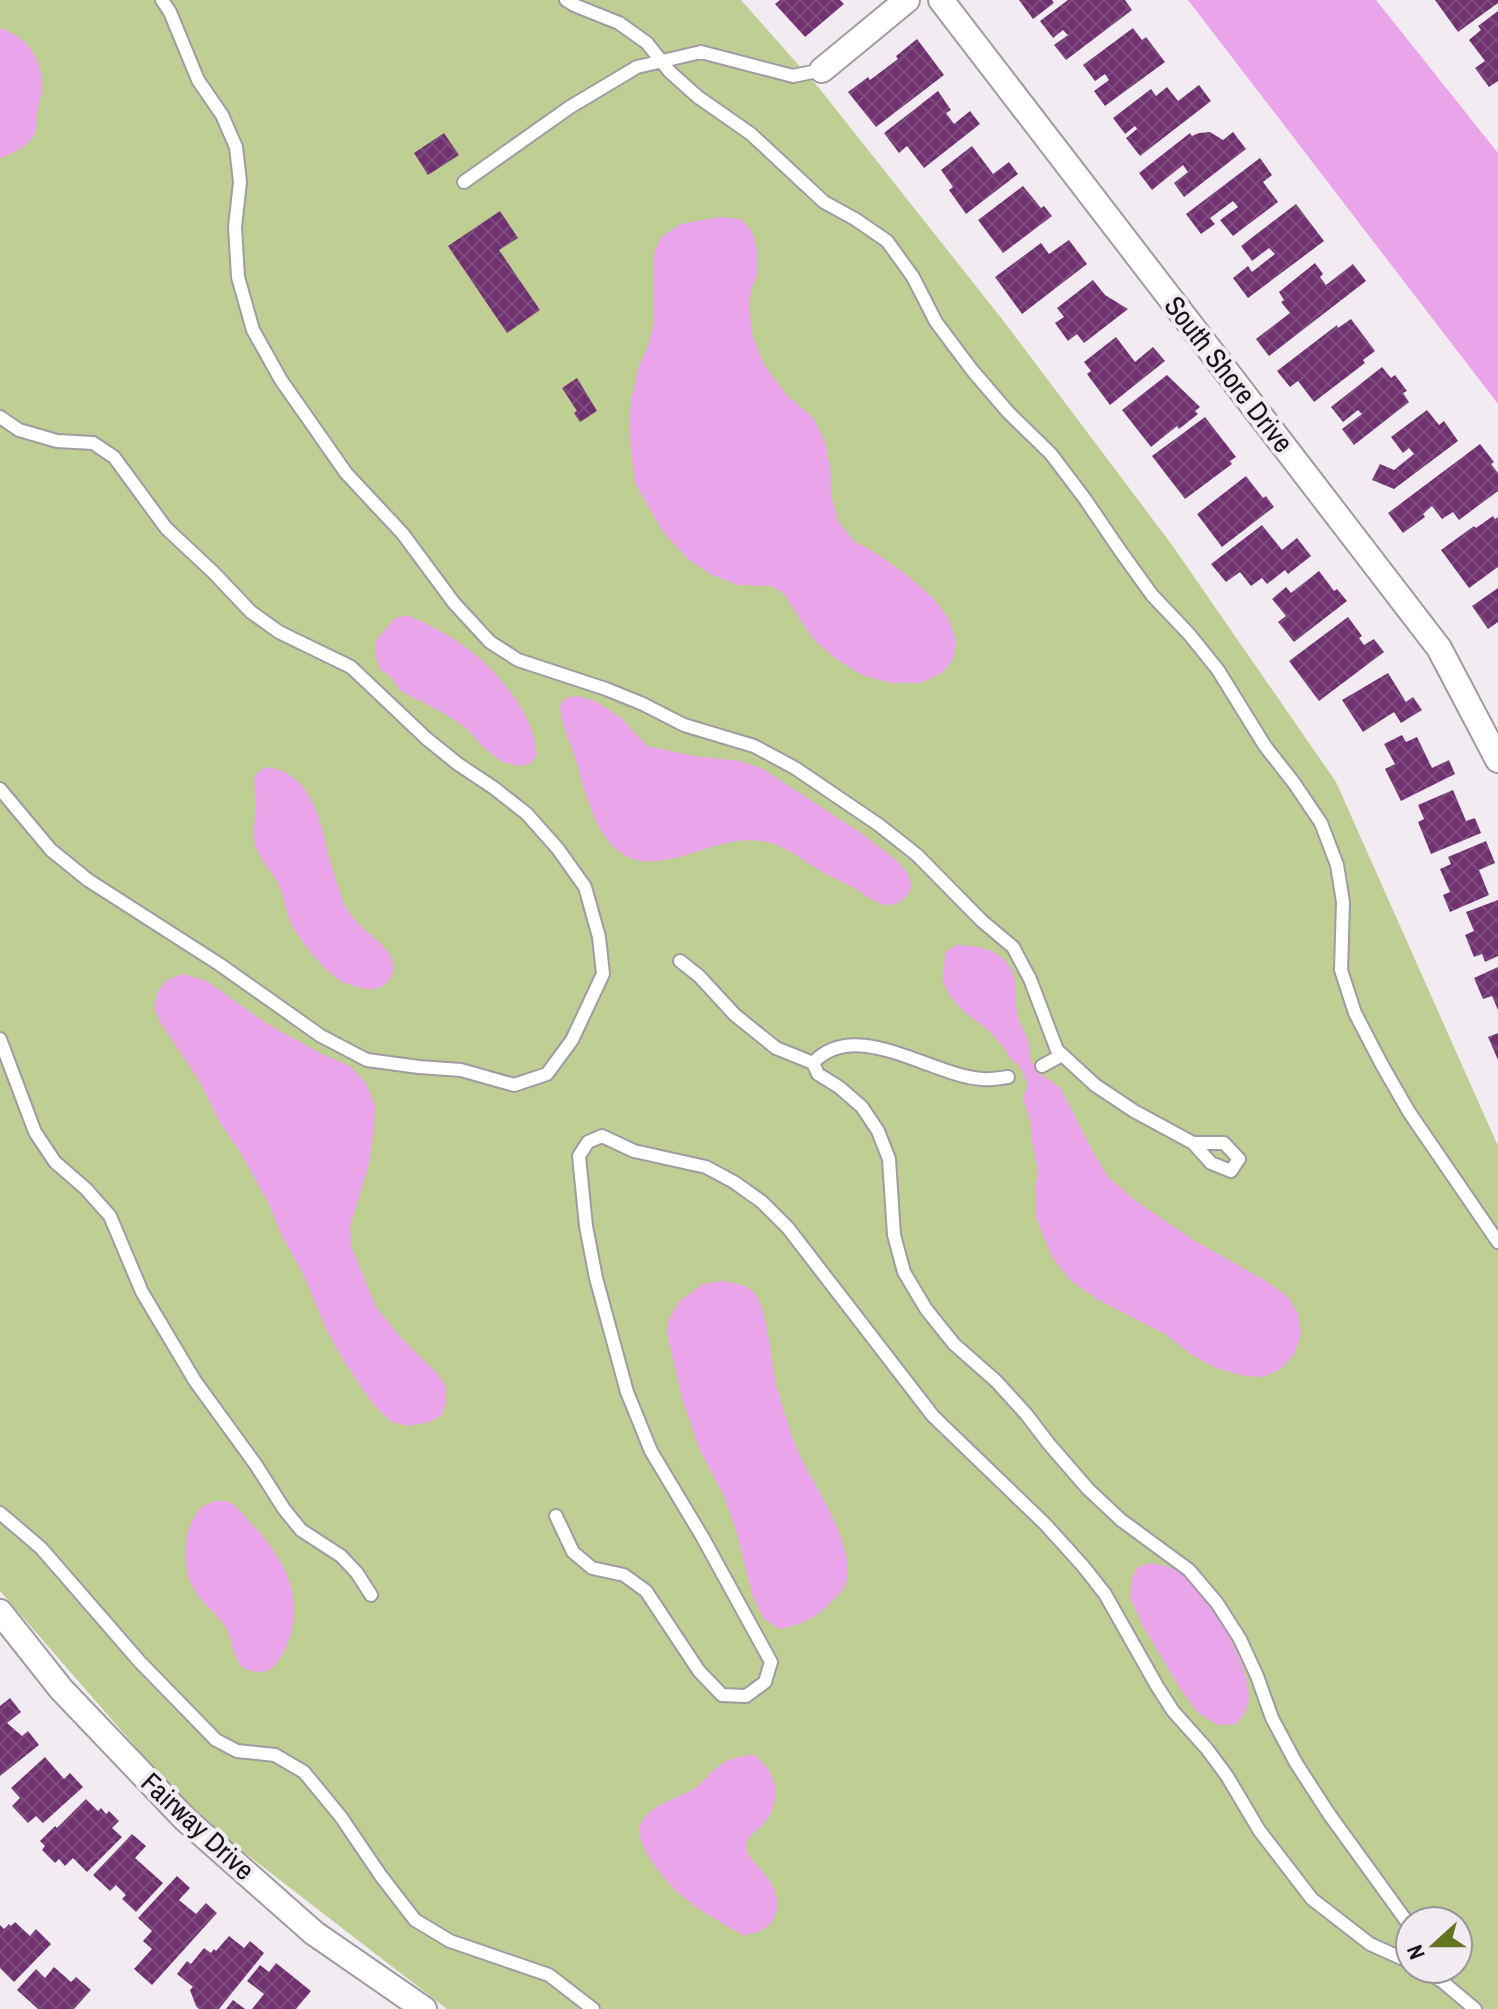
<svg xmlns="http://www.w3.org/2000/svg" width="1498" height="2009" font-family="'Archivo Narrow',sans-serif">
<style>
.grass{fill:#bfce93;fill-rule:evenodd}
.water{fill:#eaa4e9}
.building{fill:url(#building-cross-hatch)}
.lines{fill:none;stroke-linecap:round;stroke-linejoin:round}
.lane-casing{stroke:#a19ba1;stroke-width:16}
.street-casing{stroke:#a19ba1;stroke-width:28}
.lane{stroke:#fff;stroke-width:12}
.street{stroke:#fff;stroke-width:24}
.labels{text-anchor:middle;dominant-baseline:central;stroke-width:8;stroke-linejoin:round;paint-order:stroke}
.street-label{font-size:28px;fill:#171517;stroke:#f2ecf2}
</style>
<defs>
<pattern id="building-cross-hatch" width="8" height="8" patternUnits="userSpaceOnUse" patternTransform="scale(2)"><rect width="8" height="8" fill="#703170"/><path d="M0 0l8 8M0 8l8-8" fill="none" stroke="#7f4c7f"/></pattern>
</defs>
<rect width="100%" height="100%" fill="#f2ecf2"/>
<path class="grass" d="M0,0H741L819,88L1002,319L1172,545L1336,782L1498,1146V2009H447L192,1812L0,1591ZM1410,1921H1458V1969H1410Z"/>
<path class="water" d="M1188,0H1376L1498,153V404Z
M0,28C28,37 44,60 42,90C41,98 38,106 37,114C36,120 37,128 35,133C30,146 12,154 0,158Z
M719,217L741,219L752,231L757,249V275L751,290L749,307L753,338L765,366L785,393L814,419L825,442L830,468L832,499L838,521L855,542L873,551L908,576L934,599L949,619L956,641L953,660L942,673L921,683H891L862,675L836,659L813,639L784,594L772,586L738,585L710,574L689,560L663,532L635,483L629,429L631,401L638,369L648,346L654,321V254L661,237L681,224Z
M408,615C427,624 446,633 463,645C497,670 534,712 537,755L530,764L521,766L502,762L483,747L466,728L442,712L401,691L391,677L380,669L375,654L376,641L395,618Z
M578,696L597,702L620,717L647,746L694,756L740,761L763,769L858,831L896,860L908,874L912,887C907,896 901,905 889,905C877,905 867,896 857,890C846,883 835,879 824,873C807,863 790,849 771,843C731,832 696,857 657,861C600,868 588,799 575,757C569,739 561,724 560,705L565,698Z
M267,767C313,773 321,823 330,860C334,874 338,887 343,901C346,908 350,915 356,921C368,936 405,954 390,979C383,990 369,991 358,987C352,985 346,984 341,981C324,972 293,933 288,915C284,903 283,892 277,881C269,868 259,858 255,844C251,830 257,816 256,802C256,784 247,776 267,767Z
M956,945C985,946 1012,952 1016,986C1017,996 1015,1006 1018,1017C1022,1032 1033,1041 1029,1057L1039,1074L1050,1080L1061,1089L1092,1150L1108,1177L1136,1201L1195,1241L1263,1279L1288,1297L1298,1314L1301,1332L1295,1353L1281,1369L1263,1377L1245,1376L1216,1368L1192,1355L1165,1334L1097,1299L1070,1280L1052,1257L1035,1215V1190L1038,1170L1032,1141L1030,1121L1023,1098L1028,1085L1019,1065L1011,1060L1004,1048L987,1029L964,1012L950,996L943,982L945,953Z
M182,974L207,981L266,1023L320,1053L350,1066L366,1083L375,1106L374,1130L368,1168L350,1226L351,1246L376,1307L402,1339L438,1374L446,1387V1402L442,1415L430,1422L409,1426L391,1422L372,1403L344,1361L326,1329L305,1278L281,1234L270,1206L239,1150L219,1121L200,1082L160,1022L154,1007L158,991L167,980Z
M722,1281C734,1283 747,1284 755,1294C768,1308 771,1366 777,1388C784,1412 791,1436 801,1458C816,1489 861,1553 844,1588C842,1592 835,1598 832,1601C817,1618 801,1625 779,1629L764,1619L753,1597L736,1530L724,1496L699,1448L682,1398L667,1333L668,1320L680,1301L703,1284Z
M214,1501C215,1501 225,1501 226,1501C236,1504 243,1514 249,1521C271,1544 292,1572 294,1606C295,1619 291,1635 286,1647C282,1655 276,1667 267,1671C260,1673 250,1672 244,1668C232,1659 233,1641 227,1629C217,1613 201,1603 192,1586C181,1565 183,1523 203,1506C204,1506 213,1502 214,1501Z
M1150,1563C1161,1565 1171,1566 1180,1572C1206,1589 1251,1666 1249,1697C1248,1709 1244,1715 1236,1724L1218,1725L1197,1712L1179,1687L1142,1624L1130,1597L1132,1578L1137,1568Z
M754,1755C778,1773 783,1801 763,1824C756,1832 744,1837 746,1849C747,1854 752,1860 756,1864C770,1880 784,1896 774,1918C768,1930 755,1934 743,1935C722,1923 699,1911 681,1895C667,1883 631,1842 641,1823C650,1805 676,1799 692,1790C703,1783 710,1773 720,1765C729,1758 743,1756 754,1755Z"/>
<path class="building" d="M780,0H840L844,4L805,37L775,4Z
M1019,0H1052L1054,3L1033,19Z
M1068,0H1125L1132,10L1066,60L1054,45L1068,35L1063,30L1053,38L1040,21Z
M1435,0H1498V3L1458,32Z
M1498,11V81L1489,87L1475,68L1485,61L1469,40L1481,30L1478,26Z
M1133,28L1142,40L1146,37L1165,62L1105,106L1094,91L1109,80L1105,74L1095,81L1083,65Z
M917,39L944,75L876,127L848,92L868,77L870,80L898,59L896,56Z
M1199,85L1211,101L1140,156L1126,138L1137,129L1135,126L1125,134L1113,118L1151,89L1156,96L1167,87L1178,101Z
M938,91L951,110L946,113L954,124L970,111L980,124L924,168L907,146L899,153L884,133Z
M1210,132L1223,140L1233,132L1246,149L1184,197L1174,183L1188,172L1183,165L1152,190L1139,173L1190,133L1192,136L1199,133Z
M444,133L459,155L428,175L414,153Z
M972,146L993,174L1009,162L1018,174L966,214L949,190L953,187L941,170Z
M1260,158L1272,175L1263,182L1278,202L1233,236L1220,220L1238,207L1233,201L1210,218L1215,224L1201,234L1186,214Z
M1023,186L1041,208L1044,206L1052,216L1003,253L978,220Z
M1296,204L1324,241L1248,298L1233,278L1248,266L1252,272L1275,254L1269,248L1252,261L1241,246Z
M500,211L518,238L499,250L540,310L507,333L448,246Z
M1069,240L1087,264L1022,314L995,277L1041,243L1049,254Z
M1315,263L1323,274L1320,277L1326,285L1353,264L1366,281L1269,356L1256,339L1290,313L1281,302L1284,300L1279,292Z
M1093,280L1105,295L1128,309L1084,343L1077,334L1068,341L1055,323L1064,317L1057,308Z
M1351,319L1375,351L1363,360L1365,363L1314,402L1298,381L1290,387L1277,371L1337,325L1338,328Z
M1116,337L1135,362L1153,347L1165,361L1110,405L1087,374L1091,371L1084,362Z
M1382,367L1391,378L1395,375L1407,391L1403,393L1409,402L1354,445L1342,429L1362,414L1358,410L1343,422L1331,407Z
M1167,375L1200,407L1195,411L1198,414L1179,429L1177,426L1151,447L1122,410Z
M577,378L597,411L580,422L574,413L577,411L562,388Z
M1427,410L1439,425L1444,421L1458,441L1394,489L1372,480L1380,464L1394,470L1414,454L1409,448L1403,453L1391,437Z
M1205,417L1236,457L1230,461L1232,464L1185,499L1152,456Z
M1480,444L1494,462L1491,464L1498,473V491L1459,520L1453,512L1442,519L1432,506L1423,514L1425,517L1403,533L1388,513Z
M1246,476L1263,498L1266,496L1274,507L1222,547L1197,514Z
M1493,516L1495,519L1498,517V567L1469,588L1441,550L1474,526L1476,528Z
M1262,525L1282,550L1297,538L1311,556L1288,574L1285,570L1267,584L1262,578L1251,586L1240,572L1226,582L1211,564Z
M1319,571L1334,591L1337,589L1347,601L1294,642L1278,622L1286,616L1272,599L1286,587L1291,593Z
M1498,588V622L1488,629L1472,606Z
M1348,617L1362,636L1359,638L1364,645L1374,639L1384,652L1319,701L1289,661Z
M1388,673L1406,702L1413,697L1422,710L1401,723L1394,712L1363,732L1342,700Z
M1402,735L1406,742L1417,737L1432,768L1449,760L1455,774L1401,801L1385,769L1395,764L1384,744Z
M1453,790L1466,821L1475,818L1481,833L1431,854L1418,822L1424,819L1418,805Z
M1486,841L1495,863L1479,870L1489,895L1450,912L1443,895L1450,892L1440,869L1451,864L1448,857Z
M1498,900V956L1485,962L1482,954L1474,957L1465,935L1474,931L1466,912Z
M1498,967V1010L1492,996L1483,999L1474,978Z
M1498,1033V1060L1488,1037Z
M10,1698L21,1712L7,1723L22,1736L28,1731L39,1745L0,1776V1706Z
M45,1757L64,1779L70,1773L83,1787L43,1823L36,1816L28,1823L12,1806L20,1798L11,1788Z
M86,1799L98,1811L101,1808L106,1814L109,1811L119,1821L112,1828L122,1837L87,1872L73,1858L65,1866L59,1859L55,1863L42,1850L45,1846L40,1841L55,1826L57,1828Z
M132,1834L146,1846L135,1858L163,1883L136,1912L122,1899L126,1895L116,1885L110,1891L93,1875Z
M177,1876L190,1888L179,1900L196,1914L206,1903L217,1913L152,1985L134,1969L152,1949L143,1941L152,1931L138,1918Z
M15,1922L30,1936L36,1929L51,1944L14,1982L0,1968V1925L4,1929L9,1924L11,1926Z
M229,1936L244,1948L250,1941L264,1953L219,2009H199L196,2006L190,1990L193,1987L177,1974L187,1961L191,1964L204,1948L211,1953L214,1949L216,1951Z
M276,1963L311,1991L296,2009H252L264,1994L247,1981L260,1965L269,1972Z
M54,1967L71,1982L76,1977L91,1990L74,2009H38L17,1990L36,1969L45,1978Z
M233,2000L245,2009H226Z"/>
<g class="lines">
<g class="lane-casing">
<path id="lane" d="M162,0L170,12L198,80L222,115L236,147L240,182L235,227L238,277L253,330L281,380L346,473L403,534L454,603L490,642L518,660L606,689L643,704L684,725L754,746L795,768L879,825L917,855L982,921L1013,947L1030,979L1057,1050L1095,1085L1134,1111L1193,1143L1211,1163L1231,1171L1239,1159L1224,1143H1193
M566,0L574,5L619,23L647,43L670,72L698,97L751,134L824,202L855,219L887,241L913,277L936,322L972,370L1008,412L1051,454L1085,499L1119,549L1152,595L1189,634L1218,670L1265,746L1294,783L1321,823L1337,865L1343,902L1341,970L1355,1013L1382,1065L1409,1112L1498,1242
M464,182L570,107L637,67L701,52L793,76L822,70
M0,417L19,430L57,441L93,443L114,457L166,528L213,572L251,612L279,632L351,667L427,739L458,764L494,788L527,814L558,849L585,887L599,937L603,974L572,1040L547,1074L514,1085L461,1070L419,1067L367,1060L321,1036L219,964L88,880L51,850L0,789
M680,961L699,976L735,1015L776,1048L813,1063
M0,1039L35,1132L55,1162L86,1189L110,1216L142,1292L195,1381L256,1465L284,1509L301,1530L341,1556L357,1573L371,1595
M1042,1066L1062,1055
M1008,1077C1000,1078 991,1080 983,1079C933,1077 856,1016 813,1063L818,1074L839,1087L862,1107L878,1131L889,1159L894,1235L904,1272L926,1309L954,1344L996,1381L1026,1414L1049,1444L1088,1489L1121,1520L1189,1570L1217,1603L1240,1639L1257,1676L1272,1718L1296,1763L1329,1814L1410,1926
M0,1513L41,1548L140,1662L216,1740L237,1751L275,1755L304,1772L341,1817L381,1876L415,1920L450,1941L549,1975L593,2009
M556,1516L573,1552L592,1568L624,1575L646,1591L699,1671L722,1695L746,1696L765,1682L771,1662L703,1538L651,1451L627,1392L596,1278L586,1226L579,1156L588,1142L602,1136L634,1151L706,1167L734,1182L762,1202L788,1228L933,1416L1045,1524L1083,1566L1105,1594L1157,1686L1173,1711L1207,1749L1227,1776L1259,1830L1312,1899L1370,1944L1410,1962
M1422,1969L1443,1982L1475,2009"/>
</g>
<g class="street-casing">
<path id="street" d="M941,0L1439,648L1498,760
M822,70L907,0
M0,1612L61,1689L185,1819L314,1933L424,2009"/>
</g>
<use href="#lane" class="lane"/>
<use href="#street" class="street"/>
</g>
<g class="labels">
<g class="street-label">
<text transform="translate(1229 374) rotate(52)">South Shore Drive</text>
<text transform="translate(198 1826) rotate(43)">Fairway Drive</text>
</g>
</g>
<g transform="translate(1434 1945) rotate(249)"><circle r="38" fill="#f2ecf2" stroke="#9a969a" stroke-width="2"/>
<path d="M0-6L14 30L0 20L-14 30Z" fill="#637421"/>
<text y="-12" font-size="22" font-weight="bold" text-anchor="middle" fill="#171517">N</text>
</g>
</svg>
